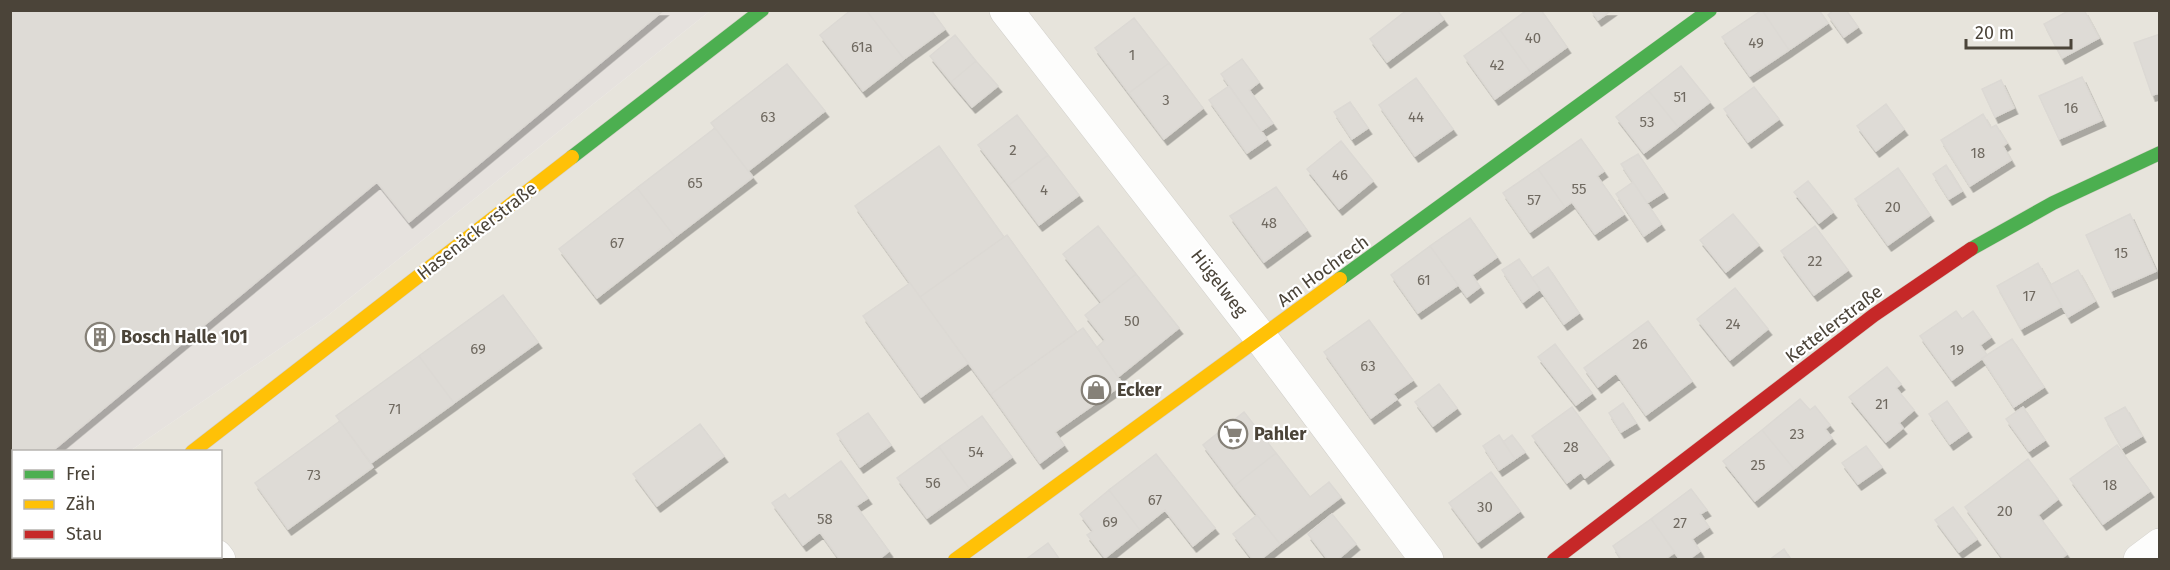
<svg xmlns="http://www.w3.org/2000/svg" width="2170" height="570" font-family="'Fira Sans',sans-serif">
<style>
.residential{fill:#e7e4dc}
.industrial{fill:#e6e2de}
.building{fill:#dedbd6;stroke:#dcd9d4;stroke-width:1.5;filter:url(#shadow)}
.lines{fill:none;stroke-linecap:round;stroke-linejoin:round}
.street-casing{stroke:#d2d0cb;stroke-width:34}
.fast-casing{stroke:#d3cfc5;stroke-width:15}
.slow-casing{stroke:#d3cfc5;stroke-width:15}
.jam-casing{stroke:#d3cfc5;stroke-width:15}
.street{stroke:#fdfdfc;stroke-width:33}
.fast{stroke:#4caf50;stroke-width:14}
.slow{stroke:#ffc107;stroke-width:14}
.jam{stroke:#c62828;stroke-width:14}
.labels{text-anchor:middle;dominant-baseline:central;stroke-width:4.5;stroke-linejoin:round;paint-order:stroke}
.number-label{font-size:15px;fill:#706a61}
.street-label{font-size:18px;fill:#4b4439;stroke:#fff}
.poi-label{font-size:18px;font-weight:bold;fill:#4b4439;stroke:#fff;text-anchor:start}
</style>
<defs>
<filter id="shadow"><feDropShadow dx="3.5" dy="6" stdDeviation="0" flood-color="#0004"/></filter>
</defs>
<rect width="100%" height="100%" fill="#f4f2ee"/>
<path class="residential" d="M710,11H2159V559L11,560L10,534L13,532L14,556H220V452L130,451L326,317Z"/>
<path class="industrial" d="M11,11H710L326,317L130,451L14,452V532L11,534Z"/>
<path class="building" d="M10,10H664L409,222L377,182L51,452H14V483L11,485Z
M851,10H866L904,59L863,91L820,35Z
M866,10H931L945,29L904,59Z
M1407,10H1437L1444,19L1387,62L1370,39Z
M1527,10H1541L1567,47L1531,73L1500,30Z
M1591,10H1612L1598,20Z
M1762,10L1789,50L1750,76L1722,37Z
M1762,10H1819L1828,23L1789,50Z
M1834,10H1846L1858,27L1844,37L1828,15Z
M2070,10H2084L2099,38L2062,58L2044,24Z
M1134,18L1169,63L1129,93L1095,48Z
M1500,30L1531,73L1495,99L1464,56Z
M2160,34V93L2152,95L2134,43Z
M955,35L976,61L951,82L930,56Z
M1242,59L1259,82L1249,90L1273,123L1261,131L1221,74Z
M976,61L998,86L972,107L951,82Z
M1169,63L1203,108L1164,139L1129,93Z
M787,64L825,111L748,171L711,123Z
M1681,66L1710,102L1678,127L1649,91Z
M2082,77L2102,120L2059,139L2039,96Z
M1416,78L1453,129L1415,156L1379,105Z
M2001,80L2014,108L1995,117L1982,89Z
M1229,86L1267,139L1247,153L1209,100Z
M1754,87L1779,119L1748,142L1724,109Z
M1649,91L1678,127L1644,153L1616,117Z
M1350,102L1368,128L1352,139L1334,112Z
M1886,104L1904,129L1876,151L1857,126Z
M1983,114L1991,128L1996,125L2007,143L2003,146L2011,160L1970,186L1941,140Z
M1017,115L1048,155L1009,185L978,145Z
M715,128L753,177L675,237L637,188Z
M1581,139L1604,171L1597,176L1624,214L1595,234L1572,202L1565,207L1538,169Z
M1341,141L1373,181L1339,209L1307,169Z
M939,146L1004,237L920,297L855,206Z
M1638,154L1664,192L1647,203L1621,164Z
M1048,155L1079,195L1039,225L1009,185Z
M1946,165L1962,191L1949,199L1933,174Z
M1898,168L1930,215L1888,245L1855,199Z
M1538,169L1565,207L1530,232L1503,193Z
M1808,181L1833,212L1819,223L1794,192Z
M1633,182L1661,224L1644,236L1616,194Z
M1276,187L1307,230L1264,262L1230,216Z
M637,188L675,237L597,298L559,249Z
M1733,214L1759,245L1726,272L1700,240Z
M2130,214L2156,271L2111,291L2086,235Z
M1470,218L1497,257L1472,275L1480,287L1467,297L1430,246Z
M1098,226L1136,274L1101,302L1063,254Z
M1815,226L1848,270L1814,295L1781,251Z
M1007,235L1077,332L991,394L920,297Z
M1430,246L1458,285L1418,313L1391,275Z
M1519,259L1540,289L1523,302L1502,270Z
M2038,263L2062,306L2021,329L1997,286Z
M1548,267L1579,313L1564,324L1532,278Z
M2078,270L2095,301L2068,317L2050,285Z
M1136,274L1179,328L1118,377L1097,347L1105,340L1085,315Z
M910,283L968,363L921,397L863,316Z
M1735,288L1768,329L1730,360L1697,319Z
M503,295L538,342L454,403L419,356Z
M1956,311L1962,319L1973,311L1991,337L1980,345L1987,355L1952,380L1920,336Z
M1369,320L1413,380L1393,394L1397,399L1371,418L1324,352Z
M1648,321L1692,381L1646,415L1616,373L1598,387L1584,368Z
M1083,328L1123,384L1055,432L1064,445L1040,463L991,394Z
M2012,339L2044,387L2014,407L1982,358Z
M1555,344L1592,393L1576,405L1538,357Z
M419,356L454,403L371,463L336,416Z
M1887,367L1901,384L1896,388L1914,410L1899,423L1903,428L1886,442L1849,397Z
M1439,384L1457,408L1433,426L1415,402Z
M1800,399L1810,410L1815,406L1830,425L1825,429L1832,438L1794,469L1762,430Z
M1947,401L1968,431L1950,444L1929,414Z
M1623,403L1636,423L1621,432L1609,413Z
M1572,407L1610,459L1585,478L1581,472L1567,483L1532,436Z
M2023,407L2045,440L2029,451L2006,419Z
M2125,407L2142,436L2122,448L2105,418Z
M1244,412L1276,453L1234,486L1203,445Z
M868,413L891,445L860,467L837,434Z
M982,416L1012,457L969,488L939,447Z
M340,421L373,467L288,529L255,483Z
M700,424L724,456L657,506L633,474Z
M1762,430L1794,469L1755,501L1723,461Z
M1499,435L1515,459L1499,470L1483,446Z
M1512,435L1525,452L1515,459L1503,442Z
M2117,445L2150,491L2103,524L2070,479Z
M1866,446L1882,467L1858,484L1842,463Z
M939,447L969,488L927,518L897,478Z
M1276,453L1310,497L1329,482L1341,497L1280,544L1234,486Z
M1156,454L1215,528L1193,546L1165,510L1140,530L1109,490Z
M2028,459L2058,499L2038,515L2067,554L2059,560H2004L1965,507Z
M841,461L868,498L856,506L889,551L878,560H840L820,532L803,545L772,503L785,494L789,499Z
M1491,472L1520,511L1478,542L1449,503Z
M1691,489L1707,510L1700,514L1709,527L1692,539L1700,551L1688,560H1680L1651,519Z
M1109,490L1140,530L1105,558L1087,535L1093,531L1080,514Z
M1953,507L1977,539L1959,552L1935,520Z
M1332,514L1356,544L1337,560H1328L1308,534Z
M1257,515L1280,544L1260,560H1253L1233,534Z
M1651,519L1675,552L1664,560H1622L1613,546Z
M1048,543L1060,560H1025Z
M1784,549L1791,560H1769Z"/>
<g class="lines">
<g class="street-casing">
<path id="street" d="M1006,10L1261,338L1427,560
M216,556L219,560
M34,560L39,556
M2140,560L2160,545"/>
</g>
<g class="fast-casing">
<path id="fast" d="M572,157L762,10
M1971,249L2053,203L2160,153
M1340,279L1710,10"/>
</g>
<g class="slow-casing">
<path id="slow" d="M192,452L572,157
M955,560L1340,279"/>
</g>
<g class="jam-casing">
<path id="jam" d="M1554,560L1874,315L1971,249"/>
</g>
<use href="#street" class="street"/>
<use href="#fast" class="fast"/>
<use href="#slow" class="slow"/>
<use href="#jam" class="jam"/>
</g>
<defs>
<g id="building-ring" transform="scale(1.5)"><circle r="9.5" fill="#fff" stroke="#868178" stroke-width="1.5"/><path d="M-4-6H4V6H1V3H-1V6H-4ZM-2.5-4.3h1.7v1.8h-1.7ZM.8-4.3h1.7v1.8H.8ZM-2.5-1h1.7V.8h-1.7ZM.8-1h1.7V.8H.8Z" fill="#868178"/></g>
<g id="shop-ring" transform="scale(1.5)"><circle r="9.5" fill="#fff" stroke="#868178" stroke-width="1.5"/><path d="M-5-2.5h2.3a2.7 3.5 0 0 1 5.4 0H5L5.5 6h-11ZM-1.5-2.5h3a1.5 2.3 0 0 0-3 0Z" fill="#868178"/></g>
<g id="supermarket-ring" transform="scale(1.5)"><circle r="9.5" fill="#fff" stroke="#868178" stroke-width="1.5"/><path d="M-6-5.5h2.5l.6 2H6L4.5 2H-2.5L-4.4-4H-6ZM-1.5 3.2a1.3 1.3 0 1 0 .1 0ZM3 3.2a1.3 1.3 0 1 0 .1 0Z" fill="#868178"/></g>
</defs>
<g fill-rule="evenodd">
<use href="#building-ring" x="100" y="337"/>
<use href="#shop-ring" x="1096" y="390"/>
<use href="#supermarket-ring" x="1233" y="434"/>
</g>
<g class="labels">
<g class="number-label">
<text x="1533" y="38">40</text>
<text x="1756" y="43">49</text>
<text x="862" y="47">61a</text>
<text x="1132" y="55">1</text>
<text x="1497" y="65">42</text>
<text x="1680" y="97">51</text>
<text x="1166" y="100">3</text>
<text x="2071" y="108">16</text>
<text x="768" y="117">63</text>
<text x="1416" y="117">44</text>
<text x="1647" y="122">53</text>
<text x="1013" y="150">2</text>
<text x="1978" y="153">18</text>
<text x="1340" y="175">46</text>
<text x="695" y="183">65</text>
<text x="1579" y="189">55</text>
<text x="1044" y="190">4</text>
<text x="1534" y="200">57</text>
<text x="1893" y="207">20</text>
<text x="1269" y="223">48</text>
<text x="617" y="243">67</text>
<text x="2121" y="253">15</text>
<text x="1815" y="261">22</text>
<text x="1424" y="280">61</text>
<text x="2029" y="296">17</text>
<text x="1132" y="321">50</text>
<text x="1733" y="324">24</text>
<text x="1640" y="344">26</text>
<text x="478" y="349">69</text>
<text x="1957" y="350">19</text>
<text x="1368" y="366">63</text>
<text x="1882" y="404">21</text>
<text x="395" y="409">71</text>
<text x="1797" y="434">23</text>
<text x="1571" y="447">28</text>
<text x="976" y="452">54</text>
<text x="1758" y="465">25</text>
<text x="314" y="475">73</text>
<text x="933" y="483">56</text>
<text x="2110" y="485">18</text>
<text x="1155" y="500">67</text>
<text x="1485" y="507">30</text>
<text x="2005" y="511">20</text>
<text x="825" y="519">58</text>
<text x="1110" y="522">69</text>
<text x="1680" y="523">27</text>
</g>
<g class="street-label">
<text transform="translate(477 231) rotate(-38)">Hasenäckerstraße</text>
<text transform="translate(1323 271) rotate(-36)">Am Hochrech</text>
<text transform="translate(1219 283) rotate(52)">Hügelweg</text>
<text transform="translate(1834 324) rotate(-37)">Kettelerstraße</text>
</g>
<g class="poi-label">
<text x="121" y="337">Bosch Halle 101</text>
<text x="1117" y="390">Ecker</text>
<text x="1254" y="434">Pahler</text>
</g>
</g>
<rect width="2170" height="570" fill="none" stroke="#4b4439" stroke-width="24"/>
<rect x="12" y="450" width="210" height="108" fill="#ffffff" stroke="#b7b4b0" stroke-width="1.5"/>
<rect x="24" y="470" width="30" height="9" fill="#4caf50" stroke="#b7b4b0" stroke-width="1.5"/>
<text x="66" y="480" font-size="18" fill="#4b4439">Frei</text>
<rect x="24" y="500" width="30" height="9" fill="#ffc107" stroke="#b7b4b0" stroke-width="1.5"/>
<text x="66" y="510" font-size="18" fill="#4b4439">Zäh</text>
<rect x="24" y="530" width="30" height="9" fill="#c62828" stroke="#b7b4b0" stroke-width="1.5"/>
<text x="66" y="540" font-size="18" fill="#4b4439">Stau</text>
<path d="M1966 39v9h105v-9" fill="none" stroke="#4b4439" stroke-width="3"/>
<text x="1975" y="39" font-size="18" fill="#4b4439" stroke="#ffffff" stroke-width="4.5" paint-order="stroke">20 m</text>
</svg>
